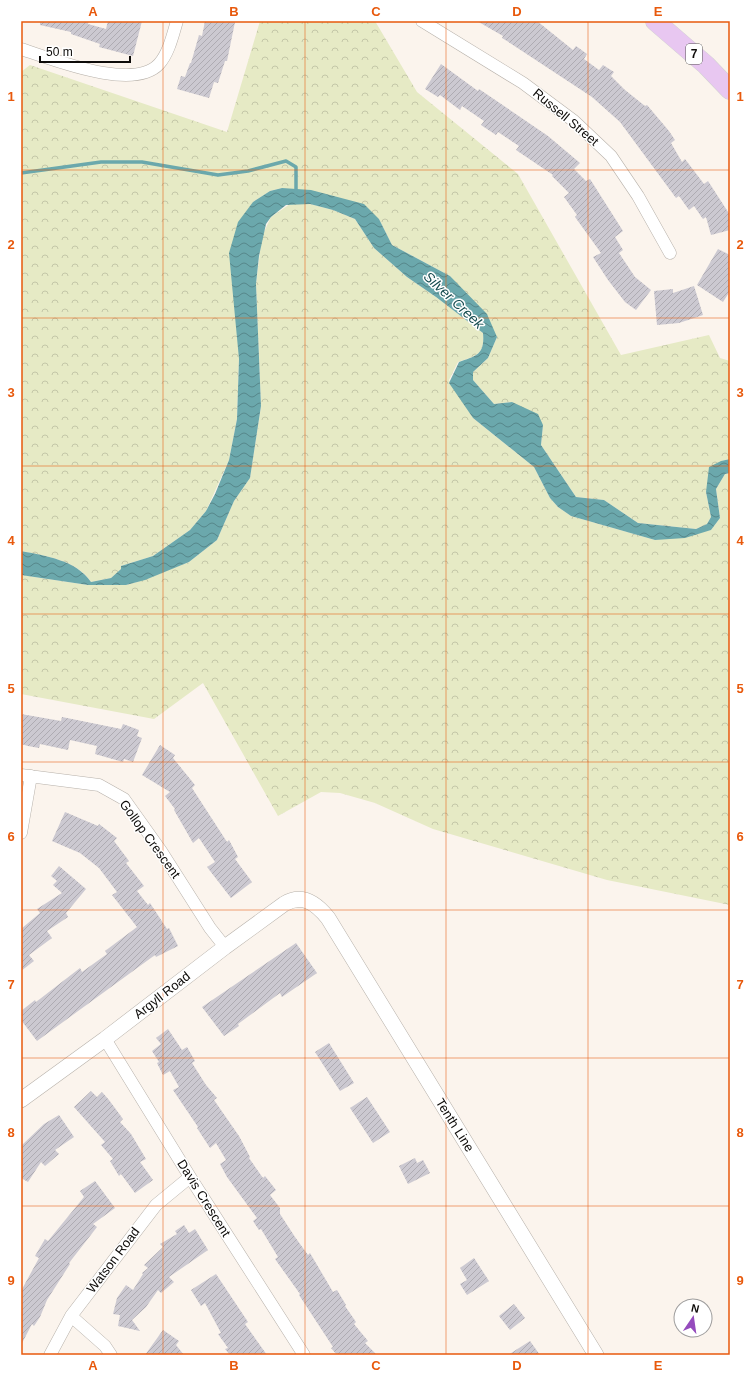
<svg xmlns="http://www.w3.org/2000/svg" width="751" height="1376" font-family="Arial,sans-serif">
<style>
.forest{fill:url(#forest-crowns)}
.water{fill:url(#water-waves)}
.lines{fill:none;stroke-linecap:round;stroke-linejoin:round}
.stream{stroke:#6ba8ac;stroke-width:3.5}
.building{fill:url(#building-hatch)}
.minor-casing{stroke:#b7b1aa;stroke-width:13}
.tertiary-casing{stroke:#b7b1aa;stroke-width:16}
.primary-casing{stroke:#d3d3d3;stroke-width:20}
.minor{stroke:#fff;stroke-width:12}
.tertiary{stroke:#fff;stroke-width:15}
.primary{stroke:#e8c7f1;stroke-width:19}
.grid{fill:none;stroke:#e8590c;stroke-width:1;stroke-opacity:0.55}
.labels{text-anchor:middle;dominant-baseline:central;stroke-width:3;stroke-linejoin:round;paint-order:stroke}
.shield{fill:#fff;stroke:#565453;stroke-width:1}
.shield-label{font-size:12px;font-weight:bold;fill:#0d0b09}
.street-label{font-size:13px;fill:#0d0b09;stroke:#fff}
.water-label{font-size:14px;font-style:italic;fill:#164c50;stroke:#fff}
.neatline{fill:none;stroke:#e8590c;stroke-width:1.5}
.grid-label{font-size:13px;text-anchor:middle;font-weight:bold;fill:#e8590c}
</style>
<defs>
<pattern id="forest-crowns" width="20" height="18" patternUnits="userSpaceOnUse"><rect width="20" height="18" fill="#e6eac5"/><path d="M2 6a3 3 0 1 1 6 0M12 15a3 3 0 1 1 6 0" fill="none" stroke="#c4c7a8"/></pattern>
<pattern id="water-waves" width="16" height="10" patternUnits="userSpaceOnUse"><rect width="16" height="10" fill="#6ba8ac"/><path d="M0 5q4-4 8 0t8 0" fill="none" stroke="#56878a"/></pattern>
<pattern id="building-hatch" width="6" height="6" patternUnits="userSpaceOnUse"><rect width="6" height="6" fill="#ccc9d1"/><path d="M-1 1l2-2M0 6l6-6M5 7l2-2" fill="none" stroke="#aeabb2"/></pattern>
</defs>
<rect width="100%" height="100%" fill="#fbf4ed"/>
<path class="forest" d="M260,21H375L417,92L518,174L621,355L709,335L720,358L730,361V459L721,461L706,492L711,517L707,524L696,529L638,523L604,500L576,497L541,445L543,425L512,402L494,404L473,380V372L488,358L497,337L450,276L392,245L379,219L282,188L270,191L253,202L239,359L237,419L229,460L206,511L190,530L153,556L121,566V569L111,578L91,582C77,560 45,556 21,551V72L30,65L227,132Z
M290,204H310L333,210L355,219L374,248L407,277L436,297L483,333C485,355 476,356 458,362L449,380L473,418L534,467L550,498L558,507L571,516L655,540L711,530L720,518L716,489L725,474L730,473V905L607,880L433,829L375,803L340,793L321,792L278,816L203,683L154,719L21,694V575L88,585H126L137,582L189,562L217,540L234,501L250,478L261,406L256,284L262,236L271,217Z"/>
<path class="water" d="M282,188L311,190L364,204L379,219L392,245L450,276L487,314L497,337L488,358L473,372V380L494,404L512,402L538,414L543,425L541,445L576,497L604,500L638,523L696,529L707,524L711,517L706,492L709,467L721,461L730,459V473L725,474L716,489L720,518L711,530L685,538L655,540L571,516L558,507L550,498L534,467L473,418L449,383L459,362C476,356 485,355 483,333L436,297L407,277L374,248L355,219L333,210L310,204L286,205L271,217L266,224L259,256L256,284L261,406L250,478L234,501L217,540L189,562L145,580L126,585H88L21,575V551C46,556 76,560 91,582L111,578L121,569V566L153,556L190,530L206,511L215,494L229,460L237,419L239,359L229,253L238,222L253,202L270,191Z"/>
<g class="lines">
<path class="stream" d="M21,173L101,162H142L218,175L248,171L286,161L296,167V193"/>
</g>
<path class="building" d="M40,21H89L88,24L106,29L108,21H142L133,56L99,47L100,44L71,34V32L40,25Z
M205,21L235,22L227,61H225L218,83L214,82L209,98L177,89L181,76L185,77L190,63H191L199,35L202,36Z
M477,21H537L573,50L576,46L587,54L584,59L599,70L603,65L614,72L611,76L625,90L645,106L647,105L669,131L675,140L671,143L682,162L685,159L704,184L708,181L730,215V230L711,235L706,217L703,219L694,206L689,210L679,196L676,198L620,122L592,97L507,41L502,38L503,36Z
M441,64L478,91L479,89L548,136L580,163L574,169L586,181L590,179L623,231L615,237L623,250L619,253L635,277L651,290L636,310L625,302L608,280L593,257L601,253L575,217L577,215L564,197L569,193L552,176L553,175L516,150L519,146L498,132L496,135L481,125L484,121L462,106L460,110L440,95L438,97L425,89Z
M718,249L730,255V291L723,302L697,285Z
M694,286L703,315L679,323L657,325L654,291L673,289V293Z
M21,714L61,721L62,717L121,729L123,724L139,730L137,736L142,738L133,762L124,759L123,762L95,754L97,746L70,740L68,750L40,744L39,748L28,746L21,744Z
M160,745L175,755L173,758L195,785L192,788L227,842L229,840L238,857L235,859L252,882L231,898L207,867L215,862L199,838L193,843L174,810L175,809L165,796L170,792L142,775Z
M65,812L98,826L99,824L117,838L114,841L129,861L126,863L144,886L137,891L148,905L150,903L167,929L169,928L178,946L156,957L155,955L37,1041L21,1020V1011L35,1000L36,1002L80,968L82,972L107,954L105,951L137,927L112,895L117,892L99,868L80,853L52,841Z
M59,866L86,889L66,913L68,917L47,931L52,938L29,955L34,961L21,971V929L40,913L37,909L62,893L53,885L57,881L51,876Z
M296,943L317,973L282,997L280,993L238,1024L239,1026L224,1036L202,1007Z
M168,1029L182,1050L187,1047L195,1061L192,1063L206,1085L217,1098L214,1100L239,1136L250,1157L249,1158L263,1178L265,1176L276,1190L270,1195L280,1208V1214L295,1237L308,1255L310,1253L333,1292L337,1290L346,1305L345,1306L356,1322L354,1324L368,1341L365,1343L377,1355H337L331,1348L333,1347L299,1295L300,1294L275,1259L278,1257L261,1229L259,1230L253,1221L257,1218L227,1177L220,1164L226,1160L216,1143L210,1148L197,1128L198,1127L173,1090L179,1087L170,1071L163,1075L157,1063L159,1062L152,1051L161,1044L156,1038Z
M329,1043L354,1083L340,1091L315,1052Z
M91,1091L97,1097L102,1092L109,1100L123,1119L120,1122L131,1134L146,1159L140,1162L153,1180L135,1193L121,1174L119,1176L110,1161L113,1159L101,1145L105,1142L74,1107Z
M367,1097L390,1132L373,1143L350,1108Z
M59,1115L74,1137L55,1150L59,1154L45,1166L41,1162L28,1182L21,1178V1146L44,1124Z
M415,1158L417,1163L423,1160L430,1173L408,1184L399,1166Z
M95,1181L115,1208L93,1224L97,1227L69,1263L70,1264L47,1300L40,1317L34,1326L32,1324L21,1345V1291L39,1258L35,1256L45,1239L48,1241L84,1197L80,1191Z
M184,1225L189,1233L195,1229L208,1250L169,1277L174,1282L161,1293L158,1290L146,1307L132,1320L140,1331L118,1326L120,1315L113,1314L117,1298L126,1285L133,1290L143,1274L142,1273L148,1268L144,1265L163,1247L160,1244L177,1234L175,1231Z
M474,1258L489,1281L467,1295L460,1284L467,1280L460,1268Z
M216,1274L248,1322L245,1324L267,1355H230L225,1349L228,1348L218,1334L221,1333L205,1303L201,1306L191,1290Z
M514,1304L525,1318L510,1330L499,1316Z
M163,1330L179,1341L176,1345L184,1355H145Z
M530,1341L540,1355H508Z"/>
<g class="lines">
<g class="minor-casing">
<path id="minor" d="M422,21L523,83L574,121L611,156L638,196L670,253
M21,49C53,59 133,92 159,64C169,53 173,34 177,21
M21,775L99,785L124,799L161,851L210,928L225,947
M21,833L31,776
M105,1039L190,1177L304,1355
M71,1316L105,1346L111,1355
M50,1355L71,1316L156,1205L190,1177"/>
</g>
<g class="tertiary-casing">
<path id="tertiary" d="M21,1100L105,1039L225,947L284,904C302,893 316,903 328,918L596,1355"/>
</g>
<g class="primary-casing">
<path id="primary" d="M655,21L706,65L730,90"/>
</g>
<use href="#minor" class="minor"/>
<use href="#tertiary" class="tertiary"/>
<use href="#primary" class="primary"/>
</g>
<path class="grid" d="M163,21V1355M305,21V1355M446,21V1355M588,21V1355M21,170H730M21,318H730M21,466H730M21,614H730M21,762H730M21,910H730M21,1058H730M21,1206H730"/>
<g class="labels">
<rect class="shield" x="686" y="44" width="16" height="20" rx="3"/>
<g class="shield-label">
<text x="694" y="54">7</text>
</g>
<g class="street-label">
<text transform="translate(566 117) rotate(40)">Russell Street</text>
<text transform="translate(150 839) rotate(54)">Gollop Crescent</text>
<text transform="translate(162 995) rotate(-38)">Argyll Road</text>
<text transform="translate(455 1125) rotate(58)">Tenth Line</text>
<text transform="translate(204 1198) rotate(58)">Davis Crescent</text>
<text transform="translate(113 1260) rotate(-53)">Watson Road</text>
</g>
<g class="water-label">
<text transform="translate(454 300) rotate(43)">Silver Creek</text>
</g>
</g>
<rect width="751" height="1376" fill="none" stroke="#ffffff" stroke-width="44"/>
<g transform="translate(693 1318) rotate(13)"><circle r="19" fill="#ffffff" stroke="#9e9d9d"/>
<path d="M0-3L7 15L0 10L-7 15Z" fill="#954bbd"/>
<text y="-6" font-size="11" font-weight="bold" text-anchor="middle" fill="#0d0b09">N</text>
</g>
<path d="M40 56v6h90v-6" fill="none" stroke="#0d0b09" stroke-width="2"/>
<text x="46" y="56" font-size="12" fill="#0d0b09" stroke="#ffffff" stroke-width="3" paint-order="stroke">50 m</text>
<rect x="22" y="22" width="707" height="1332" class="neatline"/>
<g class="grid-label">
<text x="93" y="16">A</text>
<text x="234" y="16">B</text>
<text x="376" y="16">C</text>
<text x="517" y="16">D</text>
<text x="658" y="16">E</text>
<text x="11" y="101">1</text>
<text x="740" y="101">1</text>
<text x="11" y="249">2</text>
<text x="740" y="249">2</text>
<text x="11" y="397">3</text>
<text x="740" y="397">3</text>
<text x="11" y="545">4</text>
<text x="740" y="545">4</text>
<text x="11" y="693">5</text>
<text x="740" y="693">5</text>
<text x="11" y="841">6</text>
<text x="740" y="841">6</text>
<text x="11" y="989">7</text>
<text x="740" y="989">7</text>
<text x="11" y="1137">8</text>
<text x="740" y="1137">8</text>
<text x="11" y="1285">9</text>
<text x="740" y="1285">9</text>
<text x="93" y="1370">A</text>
<text x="234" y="1370">B</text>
<text x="376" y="1370">C</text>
<text x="517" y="1370">D</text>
<text x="658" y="1370">E</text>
</g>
</svg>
